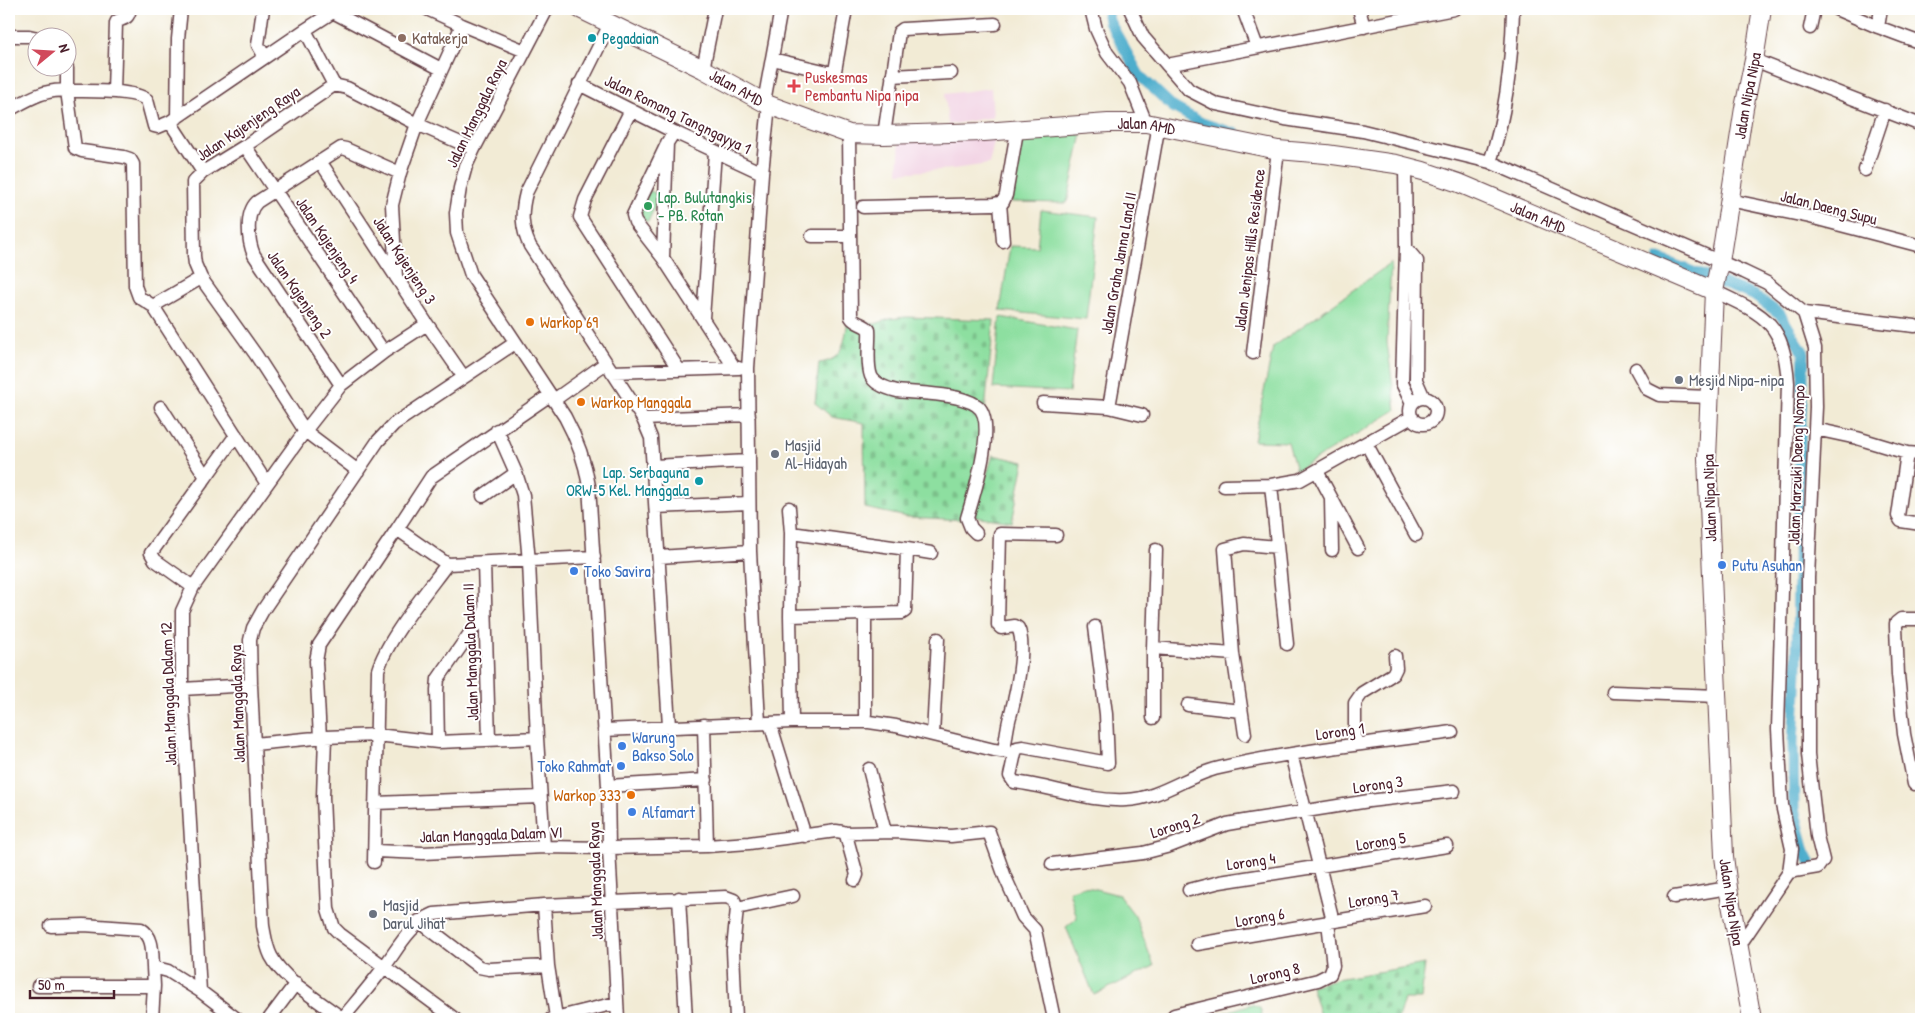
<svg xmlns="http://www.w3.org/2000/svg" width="1930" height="1028" font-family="'Patrick Hand',sans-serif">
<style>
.built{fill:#f1d0e2}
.green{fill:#8ddfa0;stroke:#6c7f66}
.cemetery{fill:url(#cemetery-stones);stroke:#6c7f66}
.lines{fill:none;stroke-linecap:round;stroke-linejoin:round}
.canal{stroke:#4eadcc;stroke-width:11}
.street-casing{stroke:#633e44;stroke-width:15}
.secondary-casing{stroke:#633e44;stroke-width:20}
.street{stroke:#fff;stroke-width:12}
.secondary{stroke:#fff;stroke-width:18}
.education-dot{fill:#8d6e63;stroke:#fff;stroke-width:2}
.culture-dot{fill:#0f9aa8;stroke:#fff;stroke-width:2}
.health-dot{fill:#e0444e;stroke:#fff;stroke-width:2}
.leisure-dot{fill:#2e9e5b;stroke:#fff;stroke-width:2}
.food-dot{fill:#e8710a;stroke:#fff;stroke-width:2}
.worship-dot{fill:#6b7280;stroke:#fff;stroke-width:2}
.shop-dot{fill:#3f7fe0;stroke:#fff;stroke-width:2}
.labels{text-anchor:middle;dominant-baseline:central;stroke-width:4;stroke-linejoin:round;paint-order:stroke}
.education-label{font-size:16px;fill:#785e54;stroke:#fff;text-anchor:start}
.culture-label{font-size:16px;fill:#0d838f;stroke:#fff;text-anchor:start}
.health-label{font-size:16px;fill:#be3a42;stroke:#fff;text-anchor:start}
.street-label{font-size:16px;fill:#4a1f2b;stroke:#fff}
.leisure-label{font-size:16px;fill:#27864d;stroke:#fff;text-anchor:start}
.food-label{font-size:16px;fill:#c56008;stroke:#fff;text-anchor:start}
.worship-label{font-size:16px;fill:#5b616d;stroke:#fff;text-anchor:start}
.shop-label{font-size:16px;fill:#366cbe;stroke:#fff;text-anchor:start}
</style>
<defs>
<pattern id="cemetery-stones" width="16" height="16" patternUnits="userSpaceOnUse" patternTransform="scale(1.25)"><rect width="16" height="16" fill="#8ddfa0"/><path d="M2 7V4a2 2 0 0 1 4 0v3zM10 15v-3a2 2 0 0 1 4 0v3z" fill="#7bbf8a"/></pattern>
</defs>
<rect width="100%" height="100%" fill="#fff"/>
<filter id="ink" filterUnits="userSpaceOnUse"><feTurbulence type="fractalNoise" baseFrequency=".02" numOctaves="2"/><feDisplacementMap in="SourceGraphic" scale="10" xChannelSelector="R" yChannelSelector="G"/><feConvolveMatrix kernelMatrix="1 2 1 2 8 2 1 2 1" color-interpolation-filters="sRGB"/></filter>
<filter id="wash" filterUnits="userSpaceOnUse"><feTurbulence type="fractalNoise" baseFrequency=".0096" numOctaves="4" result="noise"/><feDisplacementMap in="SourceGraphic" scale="20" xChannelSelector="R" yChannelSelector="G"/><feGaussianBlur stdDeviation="1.12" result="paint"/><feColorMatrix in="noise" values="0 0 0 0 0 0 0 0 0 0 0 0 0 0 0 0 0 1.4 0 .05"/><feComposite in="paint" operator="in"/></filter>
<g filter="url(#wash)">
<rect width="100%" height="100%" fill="#f2ebd5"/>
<path class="built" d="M991,88L993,117L948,125L945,94Z
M900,138H995L989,164L953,169L898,173Z"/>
<path class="green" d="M1082,134L1067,203L1011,202L1022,135Z
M648,190L660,195L648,222L636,216Z
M1041,210L1098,217L1086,319L1000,311L1010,246L1037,247Z
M1391,263L1387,342L1396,410L1296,471L1288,442L1254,441L1273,347Z
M1000,317L1077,330L1069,392L993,388Z
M1084,886L1119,895L1135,916L1154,966L1094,995L1066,927L1077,918L1069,891Z
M1252,1004L1260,1008L1263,1019H1204Z"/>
<path class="cemetery" d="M906,317L994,320L982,441L966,520L907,517L865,508L864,423L832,417L815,403L819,363C845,360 844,341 848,320L875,324L890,319Z
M993,455L1024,462L1012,522L974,516Z
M1425,964L1421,999H1404L1398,1019H1321L1311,986L1336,979Z"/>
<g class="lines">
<path class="canal" d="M1107,9L1109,21L1139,75L1173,107L1202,123L1236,134
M1659,259L1753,295L1780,314L1804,353L1799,467L1797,672L1793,743L1794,809L1805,851L1810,861"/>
</g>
</g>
<g filter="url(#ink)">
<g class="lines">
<g class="street-casing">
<path id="street" d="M263,9L258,45L265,57
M547,9L474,149L466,166L460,188L456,213L457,233L471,275L565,417C577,439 585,461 589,486L608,786L609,848L618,1019
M1091,9L1096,29L1107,53L1130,83L1146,123
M1130,9L1143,37L1189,90L1216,104L1285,119L1363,131L1490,162L1744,272L1767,283L1804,313L1815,348L1816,407L1808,578V754L1817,836L1823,860L1818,867L1789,872
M1243,9L1257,47
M1359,9L1364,27
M1836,9L1878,27L1921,43
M333,12L441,69
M610,24L526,193C521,212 521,228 530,246L643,419L651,438L669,726
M462,25L525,51
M1878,27L1881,9
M1810,28L1814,9
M9,36H29L38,38
M772,59L828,72L835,71L846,9
M1754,60L1921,125
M1167,65L1454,9
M703,69L715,9
M892,76L951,73
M579,84L674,132L762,173
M334,85L305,30L333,12L334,9
M114,92L116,23L117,21C125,18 128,19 130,9
M764,102L781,9
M9,110C27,100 46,88 67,91V68
M631,110L585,200L580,217L679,370
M177,118L178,39L181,9
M674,132L667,143L663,258L734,367
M849,134L851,317C855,324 865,324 869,330C870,344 866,362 871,376C875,385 889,389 897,391C920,394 957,393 976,405C999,418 973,497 967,518L971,528L976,533
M884,135L899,32L903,29L995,24
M245,146L384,352
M320,161L427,324L463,376
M1490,162C1507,112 1512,61 1513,9
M1405,167L1406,248L1402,383L1412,404
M1865,170L1885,110
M203,172L170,122L305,30
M1729,200L1810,217L1921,246
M1000,203L1003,241
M863,207L994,204L1003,202L1006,195L1017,131
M812,236H849
M1406,248L1417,261L1416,380L1424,398
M663,258L635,222L633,215L666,146
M396,277L392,205L400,173L417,124L462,25L427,9
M201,278L153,306L267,484
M1714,291C1765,315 1784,322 1788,383L1778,729L1782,805L1792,849L1789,872L1739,946
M153,306L139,297L135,286L133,164L130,159L124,157L82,151L75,148L67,91C85,91 134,89 147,100L154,126L158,127L170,122
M1804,313L1915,326
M703,318L715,152
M1253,353L1278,150
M1636,369L1647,389L1659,395L1709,397
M612,372L739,368
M341,385L254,255C248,241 245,213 257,202L341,148L346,149L400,173
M550,395L431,477L397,529L447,564L594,557
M1410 411a13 13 0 1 1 26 0a13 13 0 1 1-26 0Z
M554,400L606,363
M1043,403L1109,407L1159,124
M161,407L206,477L236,435
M1109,407L1142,415
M643,419L749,415
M1815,429L1857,438L1907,453L1921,454
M1366,443L1416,535
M1907,453L1898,516L1901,521L1921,524
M654,466L748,461
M358,471L305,431L256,355L201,278L195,264L194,256L193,182L203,172L245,146L334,85L347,88L417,124L474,149
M1317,471L1358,548
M1271,485L1287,644
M1224,486L1271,485L1300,480L1412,417
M483,496L516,473L497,430
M1331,499L1332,550
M656,507L749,503
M789,508L791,533
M659,557L750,551
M484,563L489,740
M193,587L155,560L151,553L206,477
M790,616L865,614
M1153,648L1156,550
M182,689L251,685
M1613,692L1718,696
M1188,705L1241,711
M865,714V614L902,613L905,611L907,549L931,553
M1153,718V648L1233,654
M792,722L790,616L791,533L907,549
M759,723L750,551L748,368L762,173L769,105
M770,723L805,836
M704,725L707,846
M604,730L792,722H869L896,726L994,750L1015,753L1017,748L1023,747L1108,763L1106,714L1095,627
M1245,734L1233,654L1225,549L1244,544L1277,547
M933,735L938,639
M325,737L323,797L328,909L334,928L340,934L455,1019
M320,738L316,661L319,645L397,529
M537,738L544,847
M438,742L437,690L438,679L484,613
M254,744L325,737L377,735L438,742L537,738L529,562L523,495L516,473
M1355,745V703L1362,693L1393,674L1396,668L1395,656
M1004,751C1006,739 1007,725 1011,713C1016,694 1027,645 1018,628L1015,626L1001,628L998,625L1000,534L1056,535
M1015,753L1010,776L1014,782C1052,786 1088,802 1126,800C1160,799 1187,775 1219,768C1295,750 1375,743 1452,732
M1291,754L1333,921
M869,769L885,832
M1914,784L1904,734L1898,675L1896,627V623L1901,619H1921
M608,786L706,780
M375,803L540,797
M844,833L897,832L951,836L989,832L1005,877L1023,917L1035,930L1054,1019
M375,851L423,853L544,847L609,848L707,846L749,843L836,831L843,832L846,835L857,875L855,880
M374,862L378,670C387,639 427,591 447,564
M1052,864L1143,853L1170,846L1227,824L1250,820L1369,801L1454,791
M1189,890L1220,882L1447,846
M1674,897L1728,888
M679,898L686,1019
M737,908L793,896
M419,921L479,967L489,969L548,966L544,905
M51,926L84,925L141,929C154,937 152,953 153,967
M1197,944L1425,906
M548,966L556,1017
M38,986H154
M1174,1015L1318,980L1330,974L1333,966L1328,922
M152,1019L154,986L153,967L168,971L200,991
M237,1019L200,991L182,689V611L193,587L305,431L341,385L384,352L427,324
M269,1019L296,983
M342,1019C356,1002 371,985 384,967C399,947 410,924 434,914L544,905L726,897L734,900L737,908L733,950L736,1019
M343,1019C321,1002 284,981 271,956C266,946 265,936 263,926L251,685L250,640L253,628L263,610L378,441L394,424L515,343
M551,1019L616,1003"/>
</g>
<g class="secondary-casing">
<g id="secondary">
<path id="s1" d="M580,9L703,69L769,105L849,134L884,135L984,132L1108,123H1146L1278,150L1326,154L1396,164L1423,171L1459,183L1714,291"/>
<path id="s2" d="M1752,1019L1728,888L1724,856L1707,458L1714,291L1720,262L1744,108L1754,60L1762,9"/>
</g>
</g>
<use href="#street" class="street"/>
<use href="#secondary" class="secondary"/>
</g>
</g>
<circle class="education-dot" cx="402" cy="38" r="5"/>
<g class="culture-dot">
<circle cx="592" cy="38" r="5"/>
<circle cx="699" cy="481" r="5"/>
</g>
<path class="health-dot" d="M791.5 78.5h5v5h5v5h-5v5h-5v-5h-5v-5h5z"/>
<circle class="leisure-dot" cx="648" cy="206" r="5"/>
<g class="food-dot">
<circle cx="530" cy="322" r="5"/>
<circle cx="581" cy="402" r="5"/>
<circle cx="631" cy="795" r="5"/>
</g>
<g class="worship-dot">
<circle cx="1679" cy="380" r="5"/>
<circle cx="775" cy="454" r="5"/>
<circle cx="373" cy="914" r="5"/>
</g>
<g class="shop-dot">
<circle cx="1722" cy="565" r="5"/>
<circle cx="574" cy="571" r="5"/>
<circle cx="622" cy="746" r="5"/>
<circle cx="621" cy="766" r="5"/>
<circle cx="632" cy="812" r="5"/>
</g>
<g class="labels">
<g class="education-label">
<text x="412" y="38">Katakerja</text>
</g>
<g class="culture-label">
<text x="602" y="38">Pegadaian</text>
<text x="689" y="472" text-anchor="end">Lap. Serbaguna<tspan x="689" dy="18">ORW-5 Kel. Manggala</tspan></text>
</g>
<g class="health-label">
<text x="805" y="77">Puskesmas<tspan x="805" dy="18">Pembantu Nipa nipa</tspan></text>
</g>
<g class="street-label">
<text stroke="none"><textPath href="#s1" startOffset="175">Jalan AMD</textPath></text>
<text stroke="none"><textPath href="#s2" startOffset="929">Jalan Nipa Nipa</textPath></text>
<text transform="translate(476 113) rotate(-64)">Jalan Manggala Raya</text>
<text transform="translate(678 114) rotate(26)">Jalan Romang Tangngayya 1</text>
<text transform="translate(248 123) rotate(-34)">Jalan Kajenjeng Raya</text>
<text stroke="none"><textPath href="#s1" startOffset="595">Jalan AMD</textPath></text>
<text transform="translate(1829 207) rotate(14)">Jalan Daeng Supu</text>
<text stroke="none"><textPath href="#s1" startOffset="1000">Jalan AMD</textPath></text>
<text transform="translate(328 240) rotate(56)">Jalan Kajenjeng 4</text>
<text transform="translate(1249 250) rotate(-83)">Jalan Jenipas Hills Residence</text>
<text transform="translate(405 260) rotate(57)">Jalan Kajenjeng 3</text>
<text transform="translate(1118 263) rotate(-80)">Jalan Graha Janna Land II</text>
<text transform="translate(300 294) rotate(56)">Jalan Kajenjeng 2</text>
<text transform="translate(1796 465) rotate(-88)">Jalan Marzuki Daeng Nompo</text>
<text transform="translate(1709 498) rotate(-92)">Jalan Nipa Nipa</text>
<text transform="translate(470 652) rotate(-92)">Jalan Manggala Dalam II</text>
<text transform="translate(168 694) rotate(-92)">Jalan Manggala Dalam 12</text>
<text transform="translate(237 704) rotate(-92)">Jalan Manggala Raya</text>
<text transform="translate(1340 731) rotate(-8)">Lorong 1</text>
<text transform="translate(1378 784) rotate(-8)">Lorong 3</text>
<text transform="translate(1175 825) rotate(-18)">Lorong 2</text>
<text transform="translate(491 834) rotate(-2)">Jalan Manggala Dalam VI</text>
<text transform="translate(1381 841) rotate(-9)">Lorong 5</text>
<text transform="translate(1251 861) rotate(-8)">Lorong 4</text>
<text transform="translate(595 881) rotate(-92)">Jalan Manggala Raya</text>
<text transform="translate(1374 898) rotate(-9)">Lorong 7</text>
<text transform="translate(1732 902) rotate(81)">Jalan Nipa Nipa</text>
<text transform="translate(1260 917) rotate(-10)">Lorong 6</text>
<text transform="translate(1275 973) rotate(-13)">Lorong 8</text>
</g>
<g class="leisure-label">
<text x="658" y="197">Lap. Bulutangkis<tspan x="658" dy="18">- PB. Rotan</tspan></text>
</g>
<g class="food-label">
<text x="540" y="322">Warkop 69</text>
<text x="591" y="402">Warkop Manggala</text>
<text x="621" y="795" text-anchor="end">Warkop 333</text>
</g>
<g class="worship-label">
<text x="1689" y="380">Mesjid Nipa-nipa</text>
<text x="785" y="445">Masjid<tspan x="785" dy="18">Al-Hidayah</tspan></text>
<text x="383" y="905">Masjid<tspan x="383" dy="18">Darul Jihat</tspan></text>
</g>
<g class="shop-label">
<text x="1732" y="565">Putu Asuhan</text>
<text x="584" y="571">Toko Savira</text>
<text x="632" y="737">Warung<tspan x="632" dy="18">Bakso Solo</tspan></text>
<text x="611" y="766" text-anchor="end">Toko Rahmat</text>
<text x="642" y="812">Alfamart</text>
</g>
</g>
<rect width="1930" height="1028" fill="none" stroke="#fff" stroke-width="30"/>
<g transform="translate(52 52) rotate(72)"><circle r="24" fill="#ffffff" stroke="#b7a5aa"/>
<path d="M0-4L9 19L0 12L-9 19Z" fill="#d1495b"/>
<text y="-8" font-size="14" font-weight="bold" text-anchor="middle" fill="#4a1f2b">N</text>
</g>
<path d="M30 990v8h84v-8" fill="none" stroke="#4a1f2b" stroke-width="2.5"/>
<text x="38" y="990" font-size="15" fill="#4a1f2b" stroke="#ffffff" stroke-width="4" paint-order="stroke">50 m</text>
</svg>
